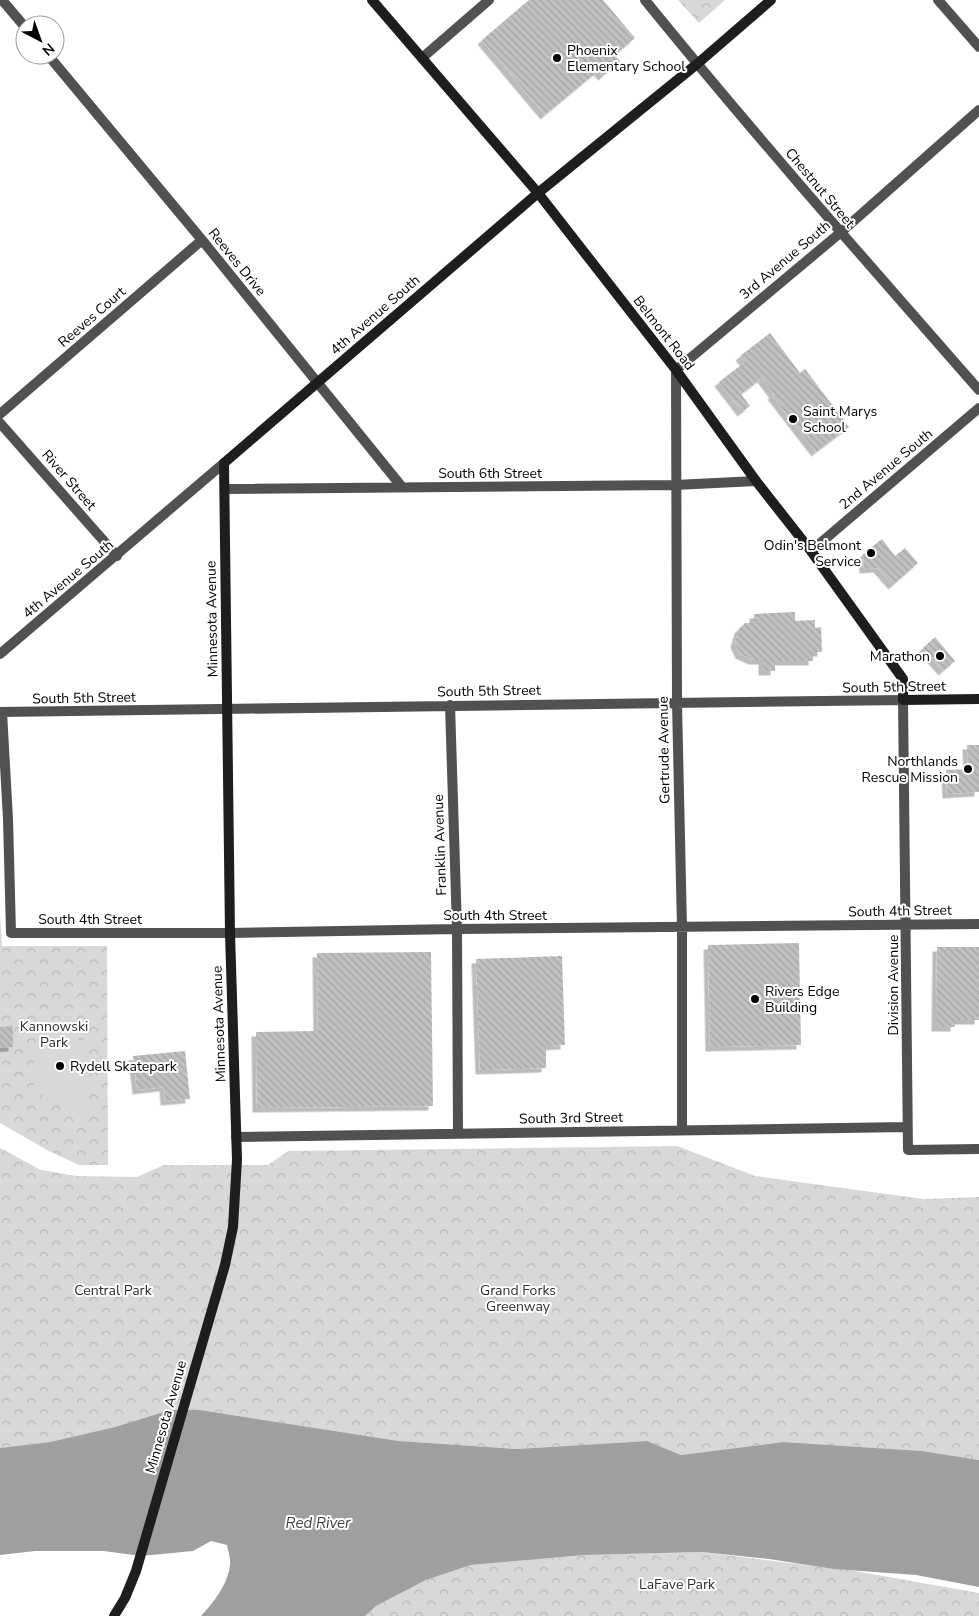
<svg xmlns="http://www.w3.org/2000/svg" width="979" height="1616" font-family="'Nunito Sans',sans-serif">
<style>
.forest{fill:url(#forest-crowns)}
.pitch{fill:#d8d8d8}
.water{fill:#9f9f9f}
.building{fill:url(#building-back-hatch);filter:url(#shadow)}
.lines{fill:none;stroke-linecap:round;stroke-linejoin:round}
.street{stroke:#515151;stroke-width:10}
.secondary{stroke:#1e1e1e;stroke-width:10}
.poi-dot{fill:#000;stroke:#fff;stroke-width:2}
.labels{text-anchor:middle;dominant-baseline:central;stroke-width:4;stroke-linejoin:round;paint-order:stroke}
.poi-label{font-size:14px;fill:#000;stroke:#fff;text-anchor:start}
.street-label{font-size:14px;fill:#000;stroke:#fff}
.park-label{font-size:14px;fill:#2f2f2f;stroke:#fff}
.water-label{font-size:15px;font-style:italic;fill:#404040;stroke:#fff}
</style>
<defs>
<pattern id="forest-crowns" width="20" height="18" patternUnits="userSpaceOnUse" patternTransform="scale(1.25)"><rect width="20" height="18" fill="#d8d8d8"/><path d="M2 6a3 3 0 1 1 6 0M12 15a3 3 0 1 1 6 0" fill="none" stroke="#b8b8b8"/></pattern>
<pattern id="building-back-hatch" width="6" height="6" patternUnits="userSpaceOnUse" patternTransform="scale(1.25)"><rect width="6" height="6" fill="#c0c0c0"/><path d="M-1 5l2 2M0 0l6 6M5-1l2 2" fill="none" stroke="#a3a3a3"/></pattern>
<filter id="shadow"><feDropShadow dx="-4.5" dy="4.5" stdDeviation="0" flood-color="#0004"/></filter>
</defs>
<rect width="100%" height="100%" fill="#fff"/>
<path class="forest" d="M678,0H725L699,23Z
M0,914L2,946H107L108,1165H79L47,1150L0,1123Z
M677,1146L755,1176L923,1199L979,1197V1460L921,1451L783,1442L681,1455L647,1441L517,1449L399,1441L200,1410H170L115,1427L50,1442L0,1448V1148L41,1170L77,1176L137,1177L164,1165H268L288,1151Z
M702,1552L855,1571L979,1593V1616H365L376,1606L426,1580L471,1565L585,1555Z"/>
<path class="pitch" d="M86,1040L88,1124L34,1090V1042Z"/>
<path class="water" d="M170,1410H200L399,1441L517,1449L647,1441L681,1455L783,1442L922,1451L979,1460V1587L916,1575L834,1569L769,1559L702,1552L585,1555L471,1565L426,1580L376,1606L365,1616H201C214,1602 228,1584 230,1565C231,1559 228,1551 227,1545L211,1541L193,1551L141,1556L104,1551H35L0,1555V1448L50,1442L115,1427Z"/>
<path class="building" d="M529,0H603L635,38L615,55L620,61L603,76L598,71L545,115L482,40Z
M770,333L800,373L805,369L849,427L816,452L772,395L774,394L762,378L741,394L750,406L742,412L719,382L745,362L740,356Z
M882,539L895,556L905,548L918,563L893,585L878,568L864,569L863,554Z
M795,612V621L815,620V628L821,627L822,652H813V661H775V671H763V660H753L740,654L735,643L739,629L745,623H754V614Z
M935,637L955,661L943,671L923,648Z
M967,745H979V792L947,794L946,770L968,769Z
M799,943L801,1045L710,1047L708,945Z
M937,947H979V1020H955V1027H936Z
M431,952L433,1106L257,1108L256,1032L318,1031L317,953Z
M562,956L565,1045L546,1046V1068L480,1070L476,959Z
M13,1026V1047L0,1048V1027Z
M185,1051L190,1099L165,1101L164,1087L137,1090L133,1056Z"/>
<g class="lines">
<path class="street" d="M2,0L25,27
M645,0C753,133 866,261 979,390
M938,0L979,47
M48,55L202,240L402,487
M422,58L489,0
M0,414L202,240
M0,423L117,556
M225,489L675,485L756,481
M811,551L979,408
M0,654L224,463
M450,705L457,929L458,1133
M0,712L903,700L908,1150L979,1149
M2,712L8,819L11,933H230L457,929L979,924
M682,1130V928L677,703L676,370L840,233L979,110
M236,1137L907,1127"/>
<path class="secondary" d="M372,0L538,193L676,370L756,481L811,551L903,679V700L979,699
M114,1616L125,1598L136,1571L225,1265L233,1227L237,1160L230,933L224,463L538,193L697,64L771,0"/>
</g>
<g class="poi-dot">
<circle cx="557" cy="58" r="5"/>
<circle cx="793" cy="419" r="5"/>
<circle cx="871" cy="553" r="5"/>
<circle cx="940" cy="656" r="5"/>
<circle cx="968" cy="769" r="5"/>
<circle cx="755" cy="999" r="5"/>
<circle cx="60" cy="1066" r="5"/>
</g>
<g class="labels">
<g class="poi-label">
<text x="567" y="50">Phoenix<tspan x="567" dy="16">Elementary School</tspan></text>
<text x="803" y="411">Saint Marys<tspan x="803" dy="16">School</tspan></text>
<text x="861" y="545" text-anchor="end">Odin's Belmont<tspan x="861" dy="16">Service</tspan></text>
<text x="930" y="656" text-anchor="end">Marathon</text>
<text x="958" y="761" text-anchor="end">Northlands<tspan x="958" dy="16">Rescue Mission</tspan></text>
<text x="765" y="991">Rivers Edge<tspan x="765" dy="16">Building</tspan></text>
<text x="70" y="1066">Rydell Skatepark</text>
</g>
<g class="street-label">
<text transform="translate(820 188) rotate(50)">Chestnut Street</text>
<text transform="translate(785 260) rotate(-40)">3rd Avenue South</text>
<text transform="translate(237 262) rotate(51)">Reeves Drive</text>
<text transform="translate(375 315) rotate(-41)">4th Avenue South</text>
<text transform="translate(92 317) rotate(-41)">Reeves Court</text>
<text transform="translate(664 333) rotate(52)">Belmont Road</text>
<text transform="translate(886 469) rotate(-40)">2nd Avenue South</text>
<text x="490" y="473">South 6th Street</text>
<text transform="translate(69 480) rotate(49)">River Street</text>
<text transform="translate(68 579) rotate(-40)">4th Avenue South</text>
<text transform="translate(212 619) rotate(-91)">Minnesota Avenue</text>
<text transform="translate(894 687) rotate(-1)">South 5th Street</text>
<text transform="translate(489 691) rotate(-1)">South 5th Street</text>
<text transform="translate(84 698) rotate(-1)">South 5th Street</text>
<text transform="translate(664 750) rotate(-91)">Gertrude Avenue</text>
<text transform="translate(440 845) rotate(-92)">Franklin Avenue</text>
<text transform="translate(900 911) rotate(-1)">South 4th Street</text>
<text x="495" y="915">South 4th Street</text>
<text x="90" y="919">South 4th Street</text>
<text transform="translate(893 985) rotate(-90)">Division Avenue</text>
<text transform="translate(219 1024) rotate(-92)">Minnesota Avenue</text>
<text transform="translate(571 1118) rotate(-1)">South 3rd Street</text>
<text transform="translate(166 1417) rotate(-74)">Minnesota Avenue</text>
</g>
<g class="park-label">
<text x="54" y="1026">Kannowski<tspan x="54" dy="16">Park</tspan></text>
<text x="113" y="1290">Central Park</text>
<text x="518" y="1290">Grand Forks<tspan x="518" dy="16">Greenway</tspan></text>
<text x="677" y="1584">LaFave Park</text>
</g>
<g class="water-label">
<text x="318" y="1523">Red River</text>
</g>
</g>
<g transform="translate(40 40) rotate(139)"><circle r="24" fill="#ffffff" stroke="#999999"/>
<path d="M0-4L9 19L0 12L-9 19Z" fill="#000000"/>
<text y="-8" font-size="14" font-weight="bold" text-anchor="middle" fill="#000000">N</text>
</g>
</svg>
